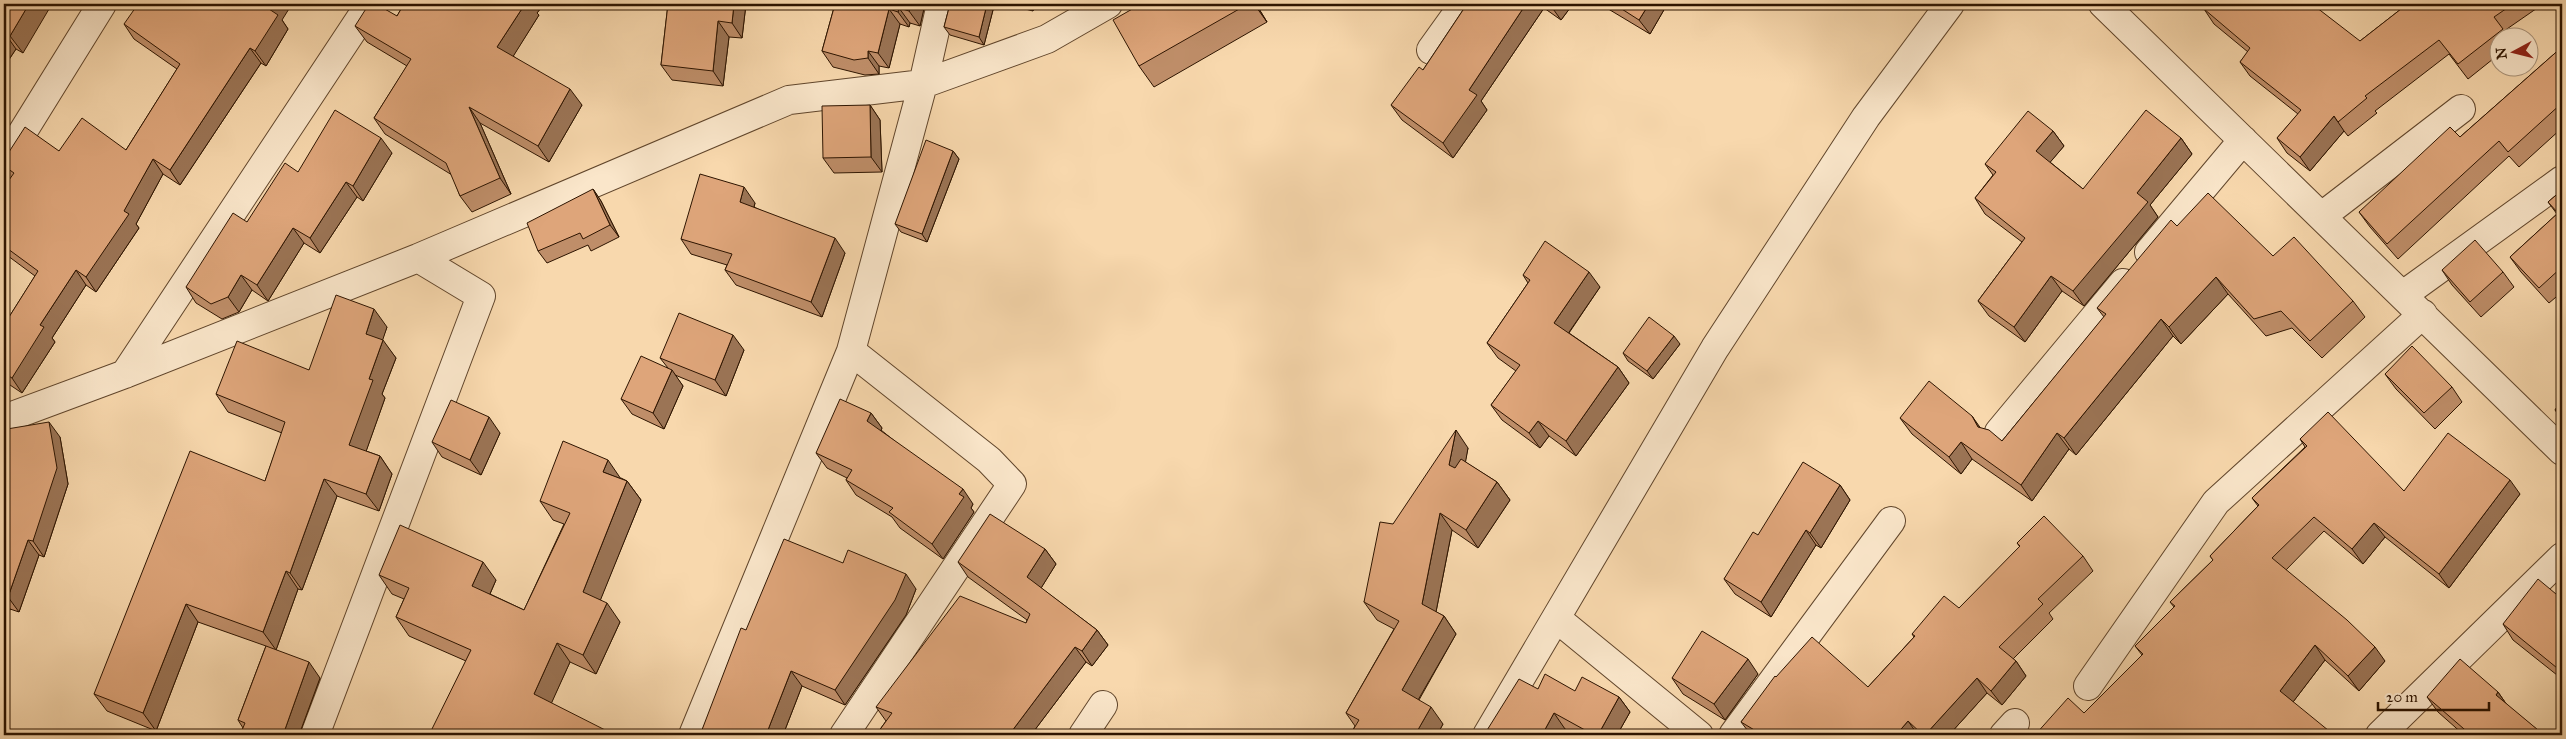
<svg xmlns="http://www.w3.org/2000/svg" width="2566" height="739" font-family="'IM FELL Great Primer',serif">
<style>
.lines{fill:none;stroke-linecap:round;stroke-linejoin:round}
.minor-casing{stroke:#60452b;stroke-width:30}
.minor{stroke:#fae6ca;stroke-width:28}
.wall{fill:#bf8e69;stroke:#2d1400}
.shaded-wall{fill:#9b7455;stroke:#2d1400}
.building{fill:#dea57a;stroke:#2d1400}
</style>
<rect width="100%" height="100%" fill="#f8d8ad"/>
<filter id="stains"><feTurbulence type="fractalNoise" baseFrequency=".004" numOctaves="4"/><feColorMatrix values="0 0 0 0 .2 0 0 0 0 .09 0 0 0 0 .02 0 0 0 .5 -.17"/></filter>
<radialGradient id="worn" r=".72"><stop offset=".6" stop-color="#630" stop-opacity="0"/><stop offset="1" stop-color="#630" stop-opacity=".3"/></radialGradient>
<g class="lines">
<g class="minor-casing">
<path id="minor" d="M2103,4L2562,451
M1431,50L1464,4
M4,162L102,4
M2322,216L2461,109
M2149,252L2243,140
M2403,295L2562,180
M125,374L370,4
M4,419L125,374L418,258L789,100L923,84L1047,39L1108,4
M1999,432L2123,283
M1556,618L1699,735
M2088,686L2216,502L2423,314
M315,735L481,296L418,258
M693,735L851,351L923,84L941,4
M844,735L1012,484L989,460L851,351
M1083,735L1103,705
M1487,735L1715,348L1866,117L1950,4
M1733,735L1891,521
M2004,735L2015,723
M2380,735L2562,557"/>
</g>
<use href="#minor" class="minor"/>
</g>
<path class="wall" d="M4,4L23,53L16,49L4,67Z
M404,4H544L537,13L539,15L513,56L582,105L549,162L480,123L511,194L472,212L460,196L452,175L385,134L374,118L407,66L367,42L355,26L397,16Z
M668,4H746L742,38L729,37L723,86L672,80L661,65Z
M835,4H925L920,26L910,23L909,27L900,24L889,68L879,66V74L865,75L833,67L822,51Z
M950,4H993L994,6L984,45L950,35L944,27Z
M1006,4H1035L1033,11Z
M1141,4H1256L1267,22L1154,87L1139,66Z
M1467,4H1573L1561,20L1544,8L1481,101L1487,110L1453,158L1402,120L1391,105L1423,70Z
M1600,4H1662L1665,8L1650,34Z
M2397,4H2543L2504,31L2509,38H2498V55L2468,79L2449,54L2375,111L2377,113L2348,136L2344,131L2310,171L2287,153L2277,138L2298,114L2250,76L2240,62L2248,52L2214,24L2204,9L2360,41L2401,9Z
M282,20L288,29L266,66L261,63L180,185L163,174L136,224L139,228L96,292L86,285L52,338L55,342L22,393L4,381V325L35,276L4,253V187L10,178L4,169V158L59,151L126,150L177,69L134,39L124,24Z
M2562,47V128L2519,167L2509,156L2398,259L2370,227L2359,212L2460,137Z
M870,105L880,120L882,172L834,173L823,158Z
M2053,131L2064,146L2050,162L2083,189L2181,138L2192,154L2150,205L2158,217L2084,306L2062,291L2025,342L1989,316L1978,301L2022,242L1985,214L1975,198L1993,175L1985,164Z
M953,151L959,159L927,242L901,232L895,224Z
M392,153L363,201L357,197L320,253L304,243L268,301L252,290L239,312L222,319L196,303L186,287L247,222L298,172Z
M593,189L601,201L619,237L591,251L588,245L547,263L538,251Z
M2562,190V292L2549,303L2521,272L2510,257L2557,214L2548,202Z
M755,203L754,207L845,253L822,317L736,285L725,270L727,265L691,254L681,239Z
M2177,226L2273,256L2353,301L2365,317L2322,358L2292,328L2266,336L2228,294L2181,344L2173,336L2076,455L2069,449L2032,501L1972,459L1961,474L1912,434L1900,418L1980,428L2002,441L2104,317L2097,308Z
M2442,270L2503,272L2514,287L2481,317L2452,285Z
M1523,275L1600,287L1569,333L1618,367L1629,383L1576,456L1549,436L1540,448L1502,420L1491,405L1516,371L1498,358L1487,343L1528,283Z
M387,327L382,340L396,358L382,394L385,398L366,451L380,456L392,474L379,511L337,496L302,590L298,589L276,650L320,678L299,735H240L243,728L238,720L266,646L198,622L156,731L107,711L94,694L265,481L282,433L228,412L216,394L309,370Z
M1680,344L1653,379L1628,361L1623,353Z
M744,350L726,396L675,375L683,386L664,429L632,414L621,399L668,368L660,358Z
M2385,374L2452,387L2462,402L2435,429L2396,389Z
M2562,400V420L2555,410Z
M871,413L882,428L881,430L973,504L971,508L974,512L943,559L900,528L892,517L856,495L846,480L847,478L827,468L816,453Z
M4,433L60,437L68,484L44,557L39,555L19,612L10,609L4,629Z
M500,433L481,475L442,457L432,442Z
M2300,439L2404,491L2520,494L2449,588L2385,537L2363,564L2324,531L2286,570L2385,661L2359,691L2325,660L2293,702L2084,713L2142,655L2135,646L2174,607L2170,602L2213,560L2210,556L2258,506L2252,498L2305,447Z
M1468,448L1465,462L1497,482L1510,500L1478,548L1452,530L1436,612L1444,616L1456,634L1419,700L1443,724L1437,735H1350L1355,726L1346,713L1394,629L1377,620L1364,602L1393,524Z
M621,478L627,481L641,500L600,600L620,622L596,674L570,662L551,703L466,661L409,636L396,617L404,599L392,594L379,575L496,580L490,594L524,610L564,524L553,520L540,501Z
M1840,485L1850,500L1821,548L1816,545L1771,617L1735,594L1724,579L1758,535Z
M2017,543L2083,556L2093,571L2049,613L2053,619L2013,659L2016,661L2026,676L2002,705L1987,693L1949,735H1751L1741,722L1776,677L1868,687L1914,637L1912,634L1959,608L2020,547Z
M1045,549L1056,564L1041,588L1097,630L1108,645L1092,666L1086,662L1031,735H876L886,721L876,707L1026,623L1027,620L968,577L958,562Z
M843,563L916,589L906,615L845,705L802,686L783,735H700L746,630Z
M2562,599V679L2513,640L2503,624Z
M1758,674L1725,720L1683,694L1672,678Z
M1538,689L1619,697L1630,712L1617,735H1577L1565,729L1561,735Z
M2498,692L2507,705L2544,735H2464L2438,712L2427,697Z"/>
<path class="shaded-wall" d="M29,4H52L23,53L10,36Z
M273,4H292L282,20L288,29L266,66L255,51L269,9Z
M525,4H544L537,13L539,15L509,63L497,47Z
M734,4H746L742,38L732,23Z
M911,4H925L920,26L909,11Z
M987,4H993L994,6L984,45L979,37Z
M1028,4H1035L1033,11Z
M1254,4H1256L1267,22Z
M1526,4H1541L1544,8L1481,101L1487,110L1453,158L1443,143L1469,90Z
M1552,4H1573L1561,20L1551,6Z
M1649,4H1662L1665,8L1650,34L1639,20Z
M899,8L910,23L909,27L898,12Z
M889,9L900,24L889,68L878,53Z
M718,21L729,37L723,86L713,71Z
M4,32L16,49L4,67Z
M250,48L261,63L180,185L170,170Z
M868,51L879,66V74L868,58Z
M570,89L582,105L549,162L538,146Z
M870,105L880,120L882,172L871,157Z
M469,107L480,123L511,194L500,178Z
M2334,116L2344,131L2310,171L2300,157Z
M2053,131L2064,146L2047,166L2036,151Z
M381,138L392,153L363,201L353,186Z
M2181,138L2192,154L2150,205L2158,217L2084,306L2073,291L2137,193Z
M953,151L959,159L927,242L922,234Z
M153,159L163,174L136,224L139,228L96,292L86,277Z
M346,182L357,197L320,253L310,238Z
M744,187L755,203L751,218L740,202Z
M593,189L601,201L619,237L610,225Z
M293,228L304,243L268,301L257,285Z
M835,238L845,253L822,317L811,302Z
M76,270L86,285L52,338L55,342L22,393L12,378L40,325Z
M1589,272L1600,287L1565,338L1554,323Z
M241,275L252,290L239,312L228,297Z
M2051,276L2062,291L2025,342L2014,327Z
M2216,277L2228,294L2181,344L2169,327Z
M374,309L387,327L379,351L366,334Z
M2161,319L2173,336L2076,455L2064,438Z
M733,335L744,350L726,396L715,380Z
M1674,336L1680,344L1653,379L1647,371Z
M383,340L396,358L382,394L385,398L362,463L349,445L369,379Z
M1618,367L1629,383L1576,456L1566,441Z
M672,370L683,386L664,429L653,413Z
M871,413L882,428L878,436L867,421Z
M1972,416L1984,433L1978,427Z
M489,417L500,433L481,475L470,460Z
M1538,421L1549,436L1540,448L1529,433Z
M49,422L60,437L68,484L44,557L33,541Z
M1456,430L1468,448L1462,482L1449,465Z
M2057,433L2069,449L2032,501L2021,485Z
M1961,442L1972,459L1961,474L1949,457Z
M380,456L392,474L379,511L366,494Z
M608,460L621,479L603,472Z
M324,479L337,496L302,590L290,573Z
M2510,480L2520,494L2449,588L2439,574Z
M627,481L641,500L596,611L583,592Z
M1497,482L1510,500L1478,548L1466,530Z
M1840,485L1850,500L1821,548L1810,533Z
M963,489L973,504L971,508L974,512L943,559L932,544L959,494Z
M1440,513L1452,530L1434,622L1422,604Z
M2374,523L2385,537L2363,564L2352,549Z
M1806,530L1816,545L1771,617L1761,602Z
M28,540L39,555L19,612L8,597Z
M1045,549L1056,564L1038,593L1027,577Z
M483,562L496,580L485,605L472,586Z
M286,571L298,589L276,650L263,632Z
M906,574L916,589L906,615L845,705L835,690Z
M4,600L10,609L4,629Z
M607,603L620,622L596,674L583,655Z
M186,604L198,622L156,731L143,713Z
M1444,616L1456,634L1414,707L1402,690Z
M1097,630L1108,645L1092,666L1082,651Z
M557,643L570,662L547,713L534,694Z
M2315,645L2325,660L2290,706L2280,691Z
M1075,647L1086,662L1031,735H1009Z
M2375,647L2385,661L2359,691L2348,676Z
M1748,659L1758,674L1725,720L1714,704Z
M2016,661L2026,676L2002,705L1991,691Z
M309,662L320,678L299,735H283Z
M791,671L802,686L783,735H766Z
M1977,678L1987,693L1949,735H1925Z
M2498,692L2509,708L2496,695Z
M1619,697L1630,712L1617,735H1598Z
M1431,707L1443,724L1437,735H1415Z
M1554,713L1565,729L1561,735H1542Z
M1908,721L1918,735H1896Z"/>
<path class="building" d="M4,4H29L10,36L4,31Z
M138,4H273L269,9L278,15L255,51L250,48L170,170L153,159L124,211L129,214L86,277L76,270L40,325L44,327L12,378L4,373V325L38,271L4,246V187L14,173L4,166V158L7,155L25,127L59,151L82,118L126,150L180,64L124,24Z
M369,4H376L397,16L404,4H525L497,47L570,89L538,146L469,107L500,178L460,196L446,163L374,118L411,59L355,26Z
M668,4H734L732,23L718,21L713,71L661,65Z
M835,4H911L909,11L899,8L898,12L889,9L878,53L868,51V58L854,60L822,51Z
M950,4H987L979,37L944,27Z
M1141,4H1248L1139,66L1113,20Z
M1467,4H1526L1469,90L1477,95L1443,143L1391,105L1419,67L1423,70Z
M1614,4H1649L1639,20Z
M2208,4H2312L2360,41L2401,9L2397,4H2513L2494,17L2503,29L2458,64L2439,40L2365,96L2367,98L2338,122L2334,116L2300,157L2277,138L2301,110L2240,62L2250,48L2204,9Z
M2562,47V103L2508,152L2499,141L2387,244L2359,212L2450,127L2460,137Z
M870,105L871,157L823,158L822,106Z
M335,110L381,138L353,186L346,182L310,238L293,228L257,285L241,275L228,297L211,304L186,287L233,213L247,222L285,163L298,172Z
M2146,110L2181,138L2137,193L2148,202L2073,291L2051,276L2014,327L1978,301L2025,238L1975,198L1996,172L1985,164L2028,111L2053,131L2036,151L2083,189Z
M926,140L953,151L922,234L895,224Z
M700,174L744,187L740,202L835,238L811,302L725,270L732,254L681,239Z
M593,189L610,225L583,239L580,233L538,251L527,223Z
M2562,190V267L2539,288L2510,257L2558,213L2548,202Z
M2208,193L2273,256L2294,237L2353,301L2310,341L2281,311L2254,319L2216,277L2169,327L2161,319L2064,438L2057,433L2021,485L1961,442L1949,457L1900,418L1929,381L1972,416L1978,427L1989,430L2002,441L2106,314L2097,308L2171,220L2177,226Z
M2475,240L2503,272L2470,302L2442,270Z
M1545,241L1589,272L1554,323L1618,367L1566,441L1538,421L1529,433L1491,405L1520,365L1487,343L1530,280L1523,275Z
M336,295L374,309L366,334L383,340L369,379L373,380L349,445L380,456L366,494L324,479L290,573L286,571L263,632L186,604L143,713L94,694L190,451L265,481L285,422L216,394L237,341L309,370Z
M679,313L733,335L715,380L660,358Z
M1649,317L1674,336L1647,371L1623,353Z
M2412,346L2452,387L2424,413L2385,374Z
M641,356L672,370L653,413L621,399Z
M840,399L871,413L867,421L963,489L959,494L964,497L932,544L889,512L893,508L846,480L852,470L816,453Z
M451,400L489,417L470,460L432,442Z
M2562,400V416L2555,410Z
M2328,412L2404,491L2448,433L2510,480L2439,574L2374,523L2352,549L2314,517L2272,558L2347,620L2375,647L2348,676L2315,645L2280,691L2334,735H2035L2068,698L2084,713L2143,654L2135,646L2175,606L2170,602L2213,560L2210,556L2259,505L2252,498L2307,446L2300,439Z
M49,422L57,468L33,541L28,540L8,597L4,595V433H8L7,429Z
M1456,430L1449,465L1455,468L1461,459L1497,482L1466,530L1440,513L1422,604L1444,616L1402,690L1431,707L1415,735H1350L1359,720L1346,713L1399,621L1364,602L1380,522L1393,524Z
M563,441L608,460L603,472L627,481L583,592L607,603L583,655L557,643L534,694L615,735H429L471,650L396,617L409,588L379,575L400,525L483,562L472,586L524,610L570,513L540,501Z
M1803,462L1840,485L1810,533L1806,530L1761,602L1724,579L1753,532L1758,535Z
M990,514L1045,549L1027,577L1097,630L1082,651L1075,647L1009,735H876L892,713L876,707L960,596L1026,623L1030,614L958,562Z
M2044,516L2083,556L2038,599L2043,604L1999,647L2016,661L1991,691L1977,678L1925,735H1923L1908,721L1896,735H1751L1756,731L1741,722L1775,676L1776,677L1812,637L1868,687L1915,636L1912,634L1944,596L1959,608L2020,546L2017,543Z
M784,539L843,563L848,550L906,574L895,600L835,690L791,671L766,735H700L741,628L746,630Z
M2538,579L2562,599V672L2503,624Z
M1702,631L1748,659L1714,704L1672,678Z
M266,646L309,662L283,735H240L245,723L238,720Z
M2460,659L2498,692L2496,695L2544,735H2471L2427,697Z
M1545,674L1575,691L1582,677L1619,697L1598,735H1594L1554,713L1542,735H1484L1519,679L1538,689Z
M2562,728V735H2557Z"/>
<rect width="2566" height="739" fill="none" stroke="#f8d8ad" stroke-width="20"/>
<rect x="5" y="5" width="2556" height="729" fill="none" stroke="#2d1400" stroke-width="2.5"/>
<rect x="10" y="10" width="2546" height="719" fill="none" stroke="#2d1400"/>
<g transform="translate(2514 52) rotate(263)"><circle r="24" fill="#fae6ca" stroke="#a89279"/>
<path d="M0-4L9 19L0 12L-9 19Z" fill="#8f2418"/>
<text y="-8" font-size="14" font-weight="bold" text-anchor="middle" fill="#2d1400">N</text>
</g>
<path d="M2378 702v8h111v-8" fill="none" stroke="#2d1400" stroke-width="2.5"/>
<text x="2386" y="702" font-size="15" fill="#2d1400" stroke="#fae6ca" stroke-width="4" paint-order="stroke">20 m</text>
<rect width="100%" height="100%" filter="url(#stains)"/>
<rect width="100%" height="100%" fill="url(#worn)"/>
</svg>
